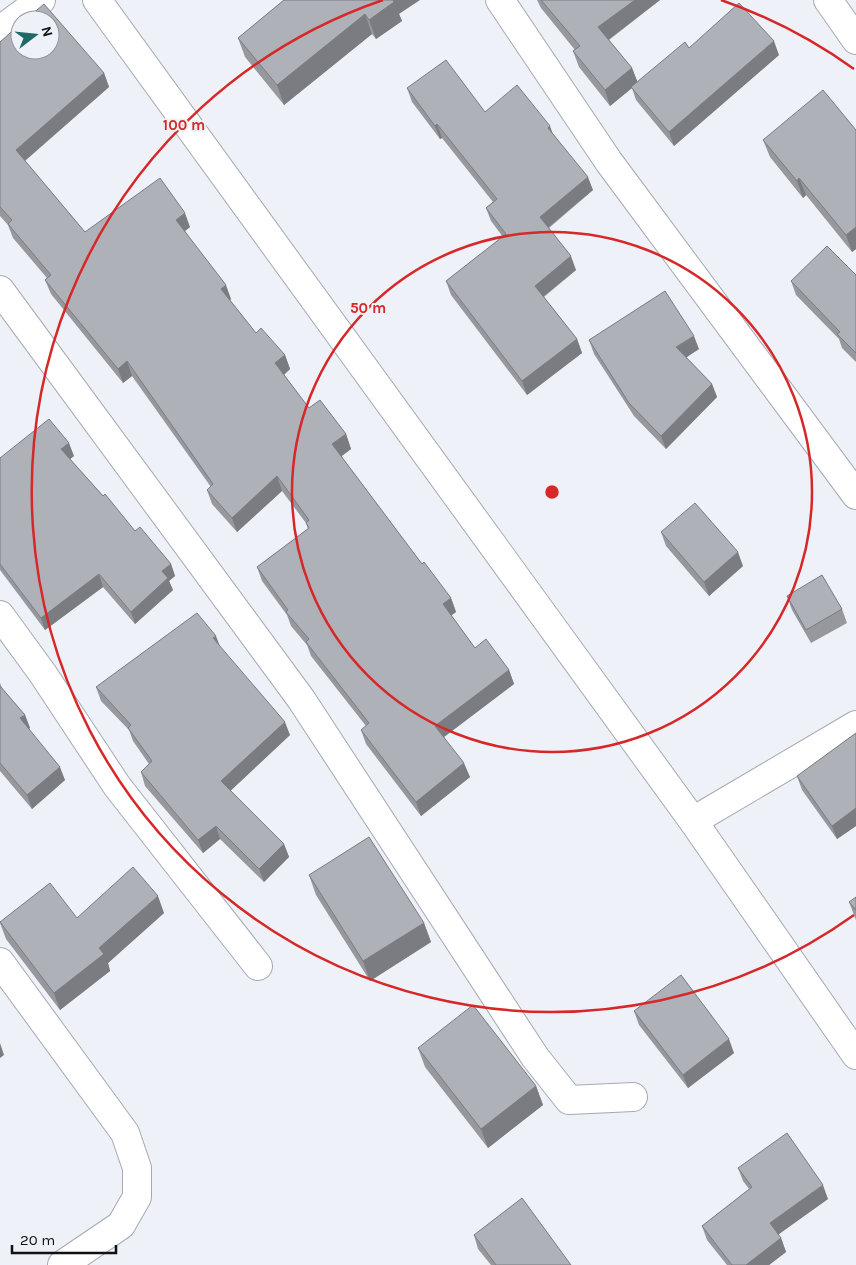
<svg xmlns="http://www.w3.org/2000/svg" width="856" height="1265" font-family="Karla,sans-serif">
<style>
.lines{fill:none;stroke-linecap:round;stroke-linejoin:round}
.street-casing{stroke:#a6a9af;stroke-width:30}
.street{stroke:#fff;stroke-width:28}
.wall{fill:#96989e}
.shaded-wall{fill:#7a7c81}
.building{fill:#aeb1b8;stroke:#7a7c81}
.ring{fill:none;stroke:#d62828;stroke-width:2.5}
.centre{fill:#d62828;stroke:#eef1f8;stroke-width:2.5}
.ring-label{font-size:15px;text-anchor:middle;font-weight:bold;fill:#d62828;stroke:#eef1f8;stroke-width:4;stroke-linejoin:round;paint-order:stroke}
</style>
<rect width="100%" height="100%" fill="#eef1f8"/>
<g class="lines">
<g class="street-casing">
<path id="street" d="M97,0L693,821L856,1055
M500,0L609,162L856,495
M828,0L856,40
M0,30L41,0
M0,290L301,699L535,1057L569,1100L633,1097
M0,615L43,674L117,786L258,966
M693,821L856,725
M0,962L125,1133L137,1168V1197L121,1225L62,1265"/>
</g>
<use href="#street" class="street"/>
</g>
<path class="wall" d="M284,0L399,14L402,21L376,39L372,34L284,105L245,57L238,38Z
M537,0H660L609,40L632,68L637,82L689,48L779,55L674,146L636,100L632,88L610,106L579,67L573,51L575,50L541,8Z
M0,42L104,73L109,87L25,161L85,232L190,227L185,231L231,299L230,300L256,333L285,355L290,369L284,375L309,408L346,434L351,449L341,456L422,564L451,598L456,612L451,615L475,648L509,670L514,684L444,737L470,777L421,816L366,744L361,730L366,726L311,656L307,645L291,626L287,615L262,581L257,567L308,529L306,523L282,491L237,532L212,504L207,490L211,487L132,376L123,383L51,294L45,280L47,278L13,238L8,225L0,216Z
M407,88L485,112L554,135L593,190L549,228L576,270L544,297L577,339L582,353L527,395L451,295L446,281L503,237L491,221L486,208L493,202L442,138L440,139L412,102Z
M856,130V249L852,252L806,195L803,198L770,157L763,140Z
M856,275V362L842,348L839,339L796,295L791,281Z
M589,340L699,349L686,357L712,384L717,397L666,449L634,416L594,354Z
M74,456L70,459L135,531L171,564L175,576L169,581L173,590L135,624L103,587L45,630L0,570V458Z
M661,532L743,566L709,596L666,546Z
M787,596L842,609L847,623L811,643L792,610Z
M219,646L290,735L230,791L284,844L289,857L264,882L220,839L203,853L145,786L141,772L149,764L133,741L129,730L101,701L96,687Z
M0,683L2,688L25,715L30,728L29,729L65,780L32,809L0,771Z
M856,733V826L837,839L802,790L797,776Z
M309,875L424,923L431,942L370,981L316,895Z
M856,897V920L849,902Z
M164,913L108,963L110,971L60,1010L6,939L0,923Z
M634,1011L734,1053L688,1088L639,1025Z
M418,1048L536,1086L543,1105L488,1148L425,1067Z
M738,1168L828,1199L778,1234L781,1238L786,1252L769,1265H727L707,1240L702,1226L749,1189L743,1181Z
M474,1235L571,1265H491L478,1249Z"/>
<path class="shaded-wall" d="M392,0H420L399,14L402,21L376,39L369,20Z
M635,0H660L604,43L598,27Z
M365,14L372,34L284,105L277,85Z
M774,41L779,55L674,146L669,132Z
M632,68L638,83L610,106L605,90Z
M104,73L109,87L21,164L16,150Z
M437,124L442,138L440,139L435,126Z
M550,126L555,140L548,128Z
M588,177L593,190L545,230L540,217Z
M799,178L806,195L803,198L797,181Z
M185,213L190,227L181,234L176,220Z
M856,227V249L852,252L846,235Z
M571,256L576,270L540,299L535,286Z
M226,285L231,299L226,303L221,289Z
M694,336L699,349L681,361L676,347Z
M577,339L582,353L527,395L522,381Z
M285,355L290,369L280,378L275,363Z
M127,361L132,376L123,383L118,369Z
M712,384L717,397L666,449L661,436Z
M346,434L351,449L338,459L332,444Z
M69,443L74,456L66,462L61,449Z
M277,476L282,491L237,532L232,518Z
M738,552L743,566L709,596L704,582Z
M171,564L175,576L169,581L173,590L135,624L131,612L162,571Z
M99,574L103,587L45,630L41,618Z
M451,598L456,612L448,618L443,604Z
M216,636L221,649L213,638Z
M509,670L514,684L440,740L435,726Z
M25,715L30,728L25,732L20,718Z
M285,722L290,735L226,795L221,781Z
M464,763L470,777L421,816L416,802Z
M60,767L65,780L32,809L27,795Z
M856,808V826L837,839L832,826Z
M216,826L220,839L203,853L198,840Z
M284,844L289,857L264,882L259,869Z
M158,896L164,913L108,963L110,971L60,1010L54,993L99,948Z
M424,923L431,942L370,981L363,961Z
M729,1039L734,1053L688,1088L683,1075Z
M0,1043L4,1055L0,1058Z
M536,1086L543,1105L488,1148L481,1129Z
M823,1185L828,1199L775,1237L770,1223Z
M781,1238L786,1252L769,1265H746Z"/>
<path class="building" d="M284,0H393L394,2L369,20L365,14L277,85L238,38Z
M541,0H635L598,27L632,68L605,90L573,51L580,46Z
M739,3L774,41L669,132L631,87L685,42L689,48Z
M44,4L104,73L16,150L85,232L160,178L185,213L176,220L226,285L221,289L256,333L261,328L285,355L275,363L309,408L320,400L346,434L332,444L422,564L424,562L451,598L443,604L475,648L486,639L509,670L435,726L464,763L416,802L361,730L369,723L306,642L309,639L286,612L288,610L257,567L309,528L306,523L309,520L277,476L232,518L207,490L213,484L127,361L118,369L45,280L51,275L8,224L12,220L0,207V42L20,24V50H50V20H25Z
M446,60L485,112L517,85L550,126L548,128L588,177L540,217L571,256L535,286L577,339L522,381L446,281L506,234L486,208L497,199L437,124L435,126L407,88Z
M823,90L856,130V227L846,235L799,178L797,181L763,140Z
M827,246L856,275V353L837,334L840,332L791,281Z
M665,291L694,336L676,347L712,384L661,436L629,403L589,340Z
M49,419L69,443L61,449L103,496L105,494L135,531L140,527L171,564L162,571L168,578L131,612L99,574L41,618L0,564V458Z
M695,503L738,552L704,582L661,532Z
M822,575L842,609L806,630L787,596Z
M197,613L216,636L213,638L285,722L221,781L284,844L259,869L216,826L198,840L141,772L152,761L128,728L131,725L96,687Z
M0,686L25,715L20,718L60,767L27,795L0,763Z
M856,733V808L832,826L797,776Z
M369,837L424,923L363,961L309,875Z
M133,867L158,896L99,948L104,954L54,993L0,922L50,883L77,918Z
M856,897V910L849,902Z
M681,975L729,1039L683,1075L634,1011Z
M473,1005L536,1086L481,1129L418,1048Z
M787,1133L823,1185L770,1223L781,1238L746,1265H732L702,1226L752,1187L738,1168Z
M522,1198L571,1265H496L474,1235Z"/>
<g class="ring">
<circle cx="552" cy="492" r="260"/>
<path d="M854 915A520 520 0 1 1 383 0M721 0A520 520 0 0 1 854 69"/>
</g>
<circle cx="552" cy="492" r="8" class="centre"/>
<g class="ring-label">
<text x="184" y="130">100 m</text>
<text x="368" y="313">50 m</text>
</g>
<g transform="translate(35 35) rotate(74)"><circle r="24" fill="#eef1f8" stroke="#95979c"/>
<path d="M0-4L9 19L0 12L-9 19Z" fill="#1d6965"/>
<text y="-8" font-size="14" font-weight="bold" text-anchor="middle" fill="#101113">N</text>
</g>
<path d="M12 1245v8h104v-8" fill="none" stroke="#101113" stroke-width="2.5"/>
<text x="20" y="1245" font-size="15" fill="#101113" stroke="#eef1f8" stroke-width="4" paint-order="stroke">20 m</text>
</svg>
